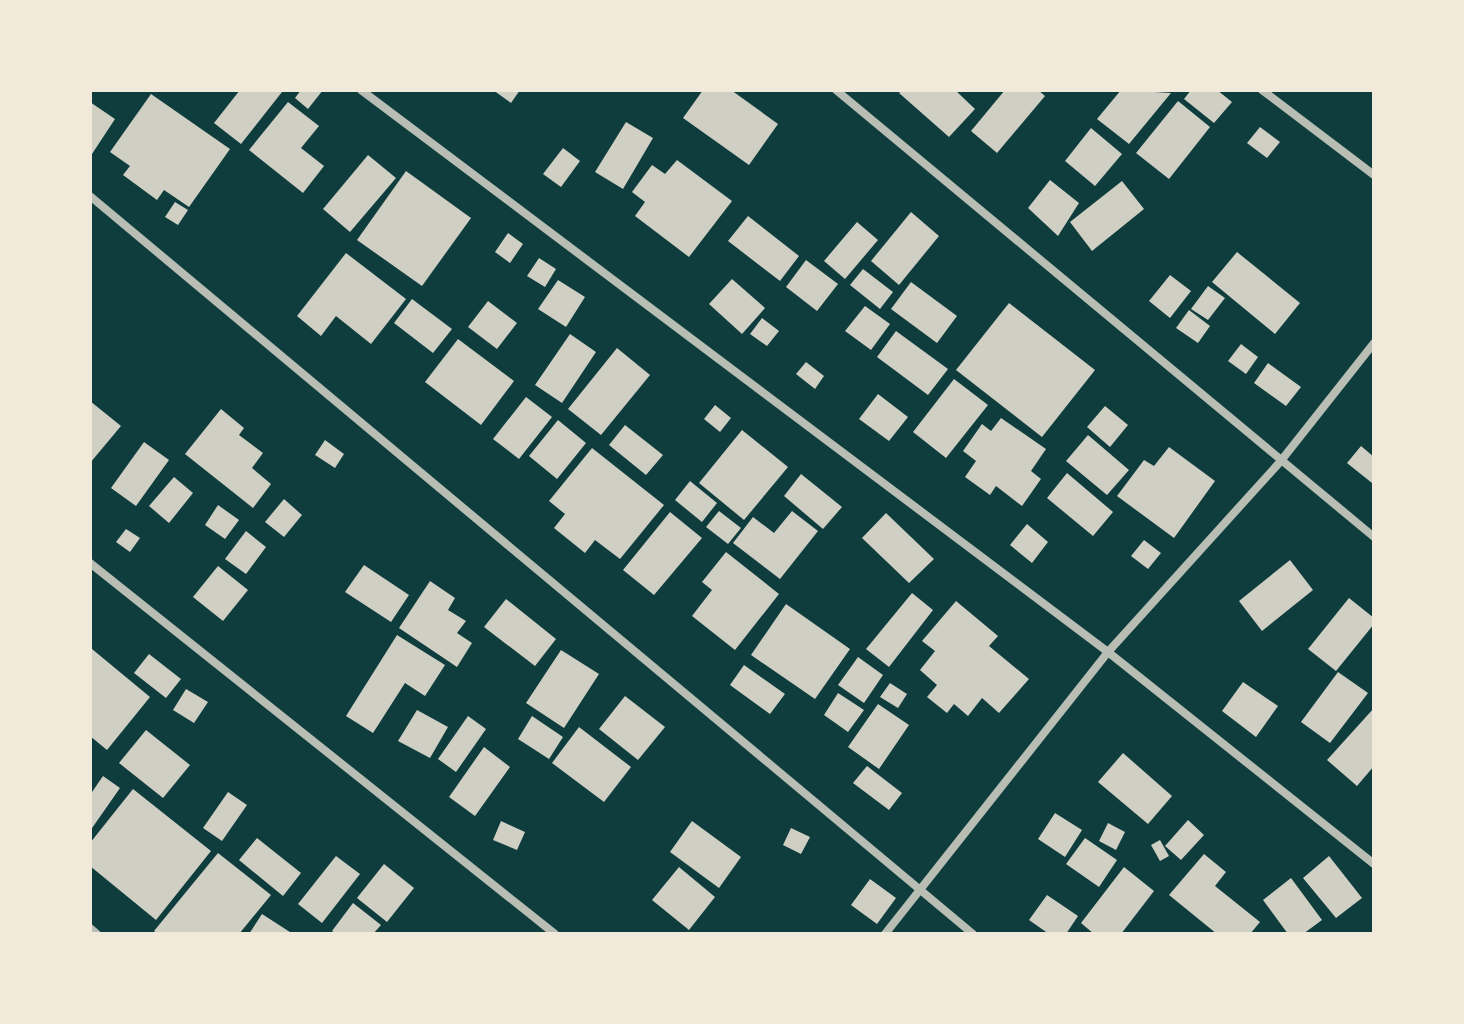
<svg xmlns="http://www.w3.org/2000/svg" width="1464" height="1024" font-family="'Fira Sans Condensed',sans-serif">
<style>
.building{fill:#cfcfc3}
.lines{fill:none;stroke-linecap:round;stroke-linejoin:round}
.minor{stroke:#b8beb3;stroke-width:8}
</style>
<rect width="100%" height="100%" fill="#0f3d3e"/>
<path class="building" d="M240,90L282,92L241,144L214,123Z
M301,90H323L308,109L295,98Z
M493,90H520L511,103Z
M703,90H731L778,124L749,165L683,118Z
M902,90H955L975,109L949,137L899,93Z
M1005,90H1038L1045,96L997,153L971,131Z
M1121,90L1171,93L1129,144L1097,119Z
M1191,90H1217L1232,102L1214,123L1184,99Z
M151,94L230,149L189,207L164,190L157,200L123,175L130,166L110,152Z
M1178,101L1210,127L1169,179L1136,153Z
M90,102L115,119L90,157Z
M288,102L319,126L301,148L324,166L303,193L249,150Z
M626,122L653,138L623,189L595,172Z
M1260,127L1280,142L1267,158L1247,143Z
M1091,128L1122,154L1095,186L1065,161Z
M563,148L580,161L561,187L543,174Z
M368,155L396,178L350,232L323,209Z
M677,160L732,201L689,257L635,216L645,202L632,192L652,165L665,174Z
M406,171L471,218L422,286L357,240Z
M1050,180L1079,203L1058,236L1028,208Z
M1122,181L1144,209L1092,251L1070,222Z
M175,202L188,210L178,225L165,217Z
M911,212L939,236L899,285L871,261Z
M748,216L799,256L780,281L728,241Z
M857,222L878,240L845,279L824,261Z
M508,233L523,244L510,263L495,252Z
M1237,252L1300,303L1275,334L1212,282Z
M346,253L406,299L371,344L336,316L321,336L297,316Z
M539,258L556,269L545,287L527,276Z
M806,260L838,284L817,311L786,287Z
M863,269L893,292L880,309L850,285Z
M1170,275L1191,291L1170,318L1149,301Z
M732,279L765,308L742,334L709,304Z
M558,280L585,297L566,327L538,309Z
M911,282L957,316L937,343L891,309Z
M1208,286L1225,298L1208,320L1191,309Z
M412,299L452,329L433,353L394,323Z
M488,301L517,323L497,349L468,327Z
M1009,303L1095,370L1042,437L956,370Z
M865,306L890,324L871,350L845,331Z
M1189,310L1210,326L1198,343L1176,328Z
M762,318L779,331L767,346L750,334Z
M896,331L948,369L928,395L877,357Z
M570,334L596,352L562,403L535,385Z
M458,339L514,381L481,425L425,382Z
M1241,344L1258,357L1246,374L1228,361Z
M617,348L650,375L601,435L568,409Z
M806,362L824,376L815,389L796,374Z
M1268,363L1301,387L1286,406L1254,383Z
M954,379L988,405L946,458L913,432Z
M878,394L908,417L889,441L859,419Z
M526,397L552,417L519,459L493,439Z
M90,401L121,426L90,463Z
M715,405L731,418L720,432L704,419Z
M1105,406L1128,425L1110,447L1087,427Z
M221,409L244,428L239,435L263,453L252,468L271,484L253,508L185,454Z
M1001,418L1046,449L1031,471L1041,479L1022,506L996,486L990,495L965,477L976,461L963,451L982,424L991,431Z
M558,420L586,443L557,479L529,456Z
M625,425L663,455L646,475L609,445Z
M742,430L788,467L744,520L699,483Z
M1088,435L1129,470L1107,495L1066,461Z
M325,440L344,454L335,468L315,455Z
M144,442L169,460L136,506L111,488Z
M1361,446L1374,457L1372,483L1347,463Z
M1169,447L1215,481L1174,538L1117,496L1144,460L1154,466Z
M592,448L664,505L620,559L595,540L585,553L554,528L565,514L549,501Z
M1067,473L1113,512L1093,536L1047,498Z
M801,474L842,507L823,529L784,496Z
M174,477L193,493L169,523L149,506Z
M690,481L717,503L702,522L675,500Z
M284,499L302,515L284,537L265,522Z
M218,505L239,520L225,539L205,525Z
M719,511L741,528L728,544L706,527Z
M792,511L818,531L780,579L733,543L753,517L774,533Z
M670,512L702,538L654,595L623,570Z
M886,513L934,559L909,583L862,538Z
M1027,524L1048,542L1032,563L1010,545Z
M126,529L140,538L130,552L116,542Z
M246,531L266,547L246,574L225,559Z
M1144,540L1161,553L1148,569L1131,556Z
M726,552L779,594L735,650L692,616L712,590L702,582Z
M1290,560L1313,590L1262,631L1239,601Z
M364,565L409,595L391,622L345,592Z
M218,566L248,590L223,621L193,597Z
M430,581L455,598L448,610L466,621L457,633L472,643L457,667L399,628Z
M912,593L933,610L889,667L866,649Z
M1349,598L1374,618V624L1336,671L1308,649Z
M506,599L556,639L535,666L484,627Z
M956,601L998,636L989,646L1029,679L999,713L982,698L968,716L954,704L947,713L927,697L937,685L920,670L935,651L922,641Z
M786,604L850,649L815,699L751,655Z
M397,635L445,665L425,696L405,683L373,733L346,716Z
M92,649L150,697L107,750L90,736Z
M561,650L599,674L564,728L526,703Z
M149,654L181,679L166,698L134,673Z
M858,657L883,675L864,703L838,685Z
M744,665L785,694L770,714L730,685Z
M1338,672L1368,693L1330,743L1301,722Z
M1243,682L1278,706L1256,737L1222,711Z
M890,683L907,694L898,708L880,697Z
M186,689L208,702L194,723L173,710Z
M838,693L864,710L848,732L824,715Z
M625,696L665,727L638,760L599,729Z
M878,704L909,725L879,769L848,747Z
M1374,708V766L1357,786L1327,760Z
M417,710L448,727L430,758L398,741Z
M468,716L486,729L456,772L438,759Z
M532,716L563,737L549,759L518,739Z
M579,727L631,767L604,802L552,763Z
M146,730L190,765L163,798L119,763Z
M484,747L510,767L475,816L449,797Z
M1123,753L1172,796L1148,824L1098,782Z
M867,766L902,793L889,810L853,783Z
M103,776L120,788L90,831V795Z
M133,789L211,851L156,920L90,866V843Z
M228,792L247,805L222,841L203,828Z
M1055,813L1082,830L1065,857L1038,839Z
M1188,820L1204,835L1181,860L1165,846Z
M501,821L525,832L517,850L493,840Z
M692,821L741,857L719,888L670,852Z
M1108,823L1125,832L1116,850L1099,841Z
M791,828L810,837L801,854L783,845Z
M257,838L301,873L283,896L239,860Z
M1085,838L1117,860L1099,887L1066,864Z
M1160,840L1169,856L1160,861L1151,845Z
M218,853L271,895L239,934H158L154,931Z
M1204,854L1226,872L1215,886L1260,922L1250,934H1217L1169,895Z
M336,856L360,874L322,923L298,904Z
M1329,856L1362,898L1336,918L1303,878Z
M384,864L414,888L387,922L357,898Z
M679,867L715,897L689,930L652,900Z
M1124,867L1154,891L1121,934H1094L1081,923Z
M1291,878L1322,920L1303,934H1288L1263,900Z
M870,879L896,898L877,924L851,905Z
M1047,895L1078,916L1066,934H1049L1029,920Z
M353,903L381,925L373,934H336L332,931Z
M262,914L293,934H249Z"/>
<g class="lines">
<path class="minor" d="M361,90L1108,652L1374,864
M836,90L1374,537
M1262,90L1374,175
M90,196L973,934
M90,563L555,934
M90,928L97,934
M885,934L1108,652L1280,462L1374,343"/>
</g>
<rect width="1464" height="1024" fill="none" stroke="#f1e9da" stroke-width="184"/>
</svg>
